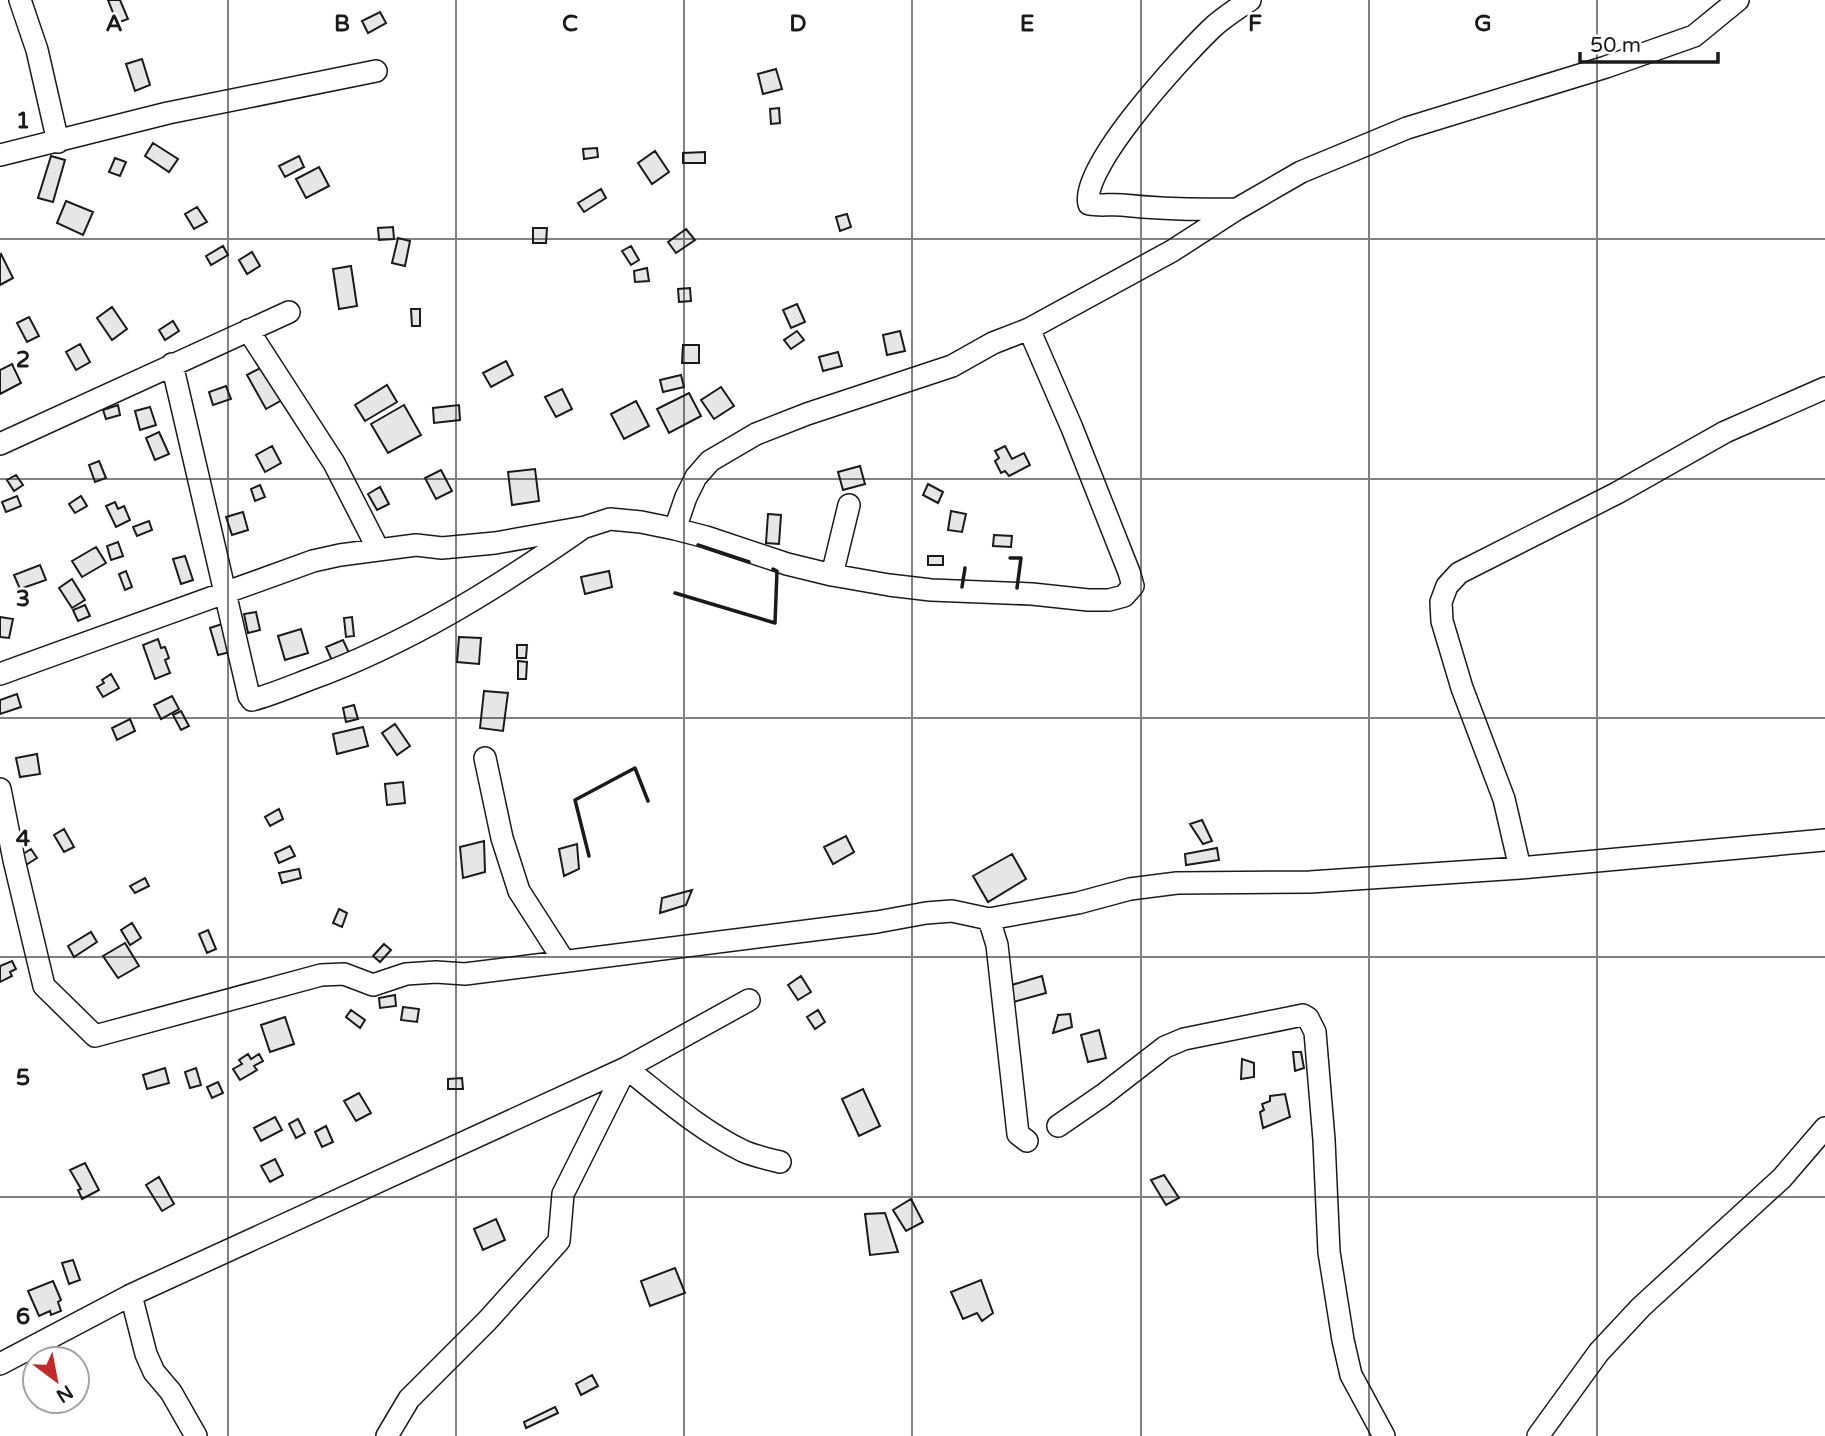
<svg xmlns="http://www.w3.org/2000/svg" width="1825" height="1436" font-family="'Varela Round',sans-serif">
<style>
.building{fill:#e6e6e6;stroke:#1a1a1a;stroke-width:2}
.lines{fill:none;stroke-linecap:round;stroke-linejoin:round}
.minor-casing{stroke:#1a1a1a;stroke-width:24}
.minor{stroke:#fff;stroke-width:21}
.wall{stroke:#1a1a1a;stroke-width:3.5}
.grid{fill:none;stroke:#1a1a1a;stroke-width:2;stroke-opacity:0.55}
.grid-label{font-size:23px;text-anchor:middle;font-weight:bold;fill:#1a1a1a;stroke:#fff;stroke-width:5;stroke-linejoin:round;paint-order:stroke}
</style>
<rect width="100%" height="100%" fill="#fff"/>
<path class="building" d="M108,0H120L128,19L117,23Z
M380,12L386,23L368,33L362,21Z
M142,59L150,85L135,91L126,64Z
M776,69L782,89L763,94L758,74Z
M779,108L780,123L771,124L770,109Z
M153,143L178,159L169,172L145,156Z
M597,148L598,157L584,159L583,149Z
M655,151L669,172L652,184L638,163Z
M705,152V163H683V153Z
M51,156L65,160L53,202L38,198Z
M299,156L304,167L285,177L279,166Z
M115,158L126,162L120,176L109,172Z
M319,167L329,186L306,198L296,179Z
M601,189L606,198L584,212L578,203Z
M66,201L93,212L83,235L57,223Z
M197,207L207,222L194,229L185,214Z
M847,214L851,227L840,231L836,217Z
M393,227L394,239L379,240L378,228Z
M533,228H547L546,243H533Z
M686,229L695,240L676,253L668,242Z
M398,238L410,241L405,266L392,263Z
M223,246L228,255L211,265L206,256Z
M631,246L639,260L631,265L622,251Z
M252,252L260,266L247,274L239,260Z
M1,254L13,278L0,285V255Z
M351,266L357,306L339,309L333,269Z
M647,268L649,281L635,282L634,271Z
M690,288L691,301L679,302L678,289Z
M797,304L805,322L791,328L783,310Z
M112,307L127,329L112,340L97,318Z
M411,309H420V326H412Z
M29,317L39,336L27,342L17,323Z
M173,321L179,331L165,340L159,330Z
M797,331L804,340L791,349L784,340Z
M900,331L905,351L887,355L883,335Z
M80,344L90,362L76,370L66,352Z
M683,345H699V363H682Z
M838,352L842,366L823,371L819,357Z
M506,361L513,375L491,387L483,373Z
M12,364L21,383L0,394V370Z
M264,366L282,400L266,409L247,375Z
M681,375L684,387L663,392L660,380Z
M387,385L397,402L365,421L355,405Z
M226,386L231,399L213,405L209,392Z
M721,387L734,406L714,419L701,400Z
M562,389L572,409L556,417L545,397Z
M689,393L701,416L669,433L657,409Z
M636,401L649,426L624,439L611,414Z
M118,405L120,415L106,419L103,410Z
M404,405L421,435L388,453L371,424Z
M459,405L460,420L434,423L433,408Z
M150,407L156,425L140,430L135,411Z
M159,432L169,454L155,460L146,438Z
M272,446L281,463L265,472L256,455Z
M1005,446L1012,459L1024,453L1030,465L1009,476L1005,471L1001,473L995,461L999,458L995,451Z
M99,461L106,478L95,482L89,465Z
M860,466L865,484L843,490L838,472Z
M535,469L539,501L512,505L508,472Z
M441,470L452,491L436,499L425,478Z
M16,475L23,485L14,491L7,480Z
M928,484L943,492L938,503L923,495Z
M260,485L265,497L255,501L251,489Z
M380,487L389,504L377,510L368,494Z
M17,496L21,506L6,512L2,502Z
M81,496L87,506L75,513L69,504Z
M115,502L118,509L124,506L130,520L116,527L106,506Z
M951,511L966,514L962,532L948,530Z
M243,512L248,530L232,535L226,517Z
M768,514L781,515L779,544L766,543Z
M149,521L152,530L137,536L133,527Z
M994,535L1012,536L1011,547L993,546Z
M118,542L123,556L111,560L107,546Z
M96,547L106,563L82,577L72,561Z
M185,556L193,580L181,584L173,559Z
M928,556H943V565H928Z
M40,565L46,580L20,589L14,575Z
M126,571L132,587L125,590L119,574Z
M609,571L612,587L585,594L581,577Z
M72,579L85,600L72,608L59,588Z
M85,605L90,616L78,621L73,610Z
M256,612L260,630L248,633L244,614Z
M0,617L13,619L9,638L0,637Z
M352,617L354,636L346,637L344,618Z
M222,624L230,652L218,655L210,628Z
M301,629L308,653L285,660L278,636Z
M459,637L481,638L479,664L457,662Z
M158,639L161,648L165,647L169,658L165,660L170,673L155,679L143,645Z
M343,640L350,655L333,663L326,647Z
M517,645H527L526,658H517Z
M518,661L527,662L526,679H518Z
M111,674L119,688L103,697L97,687L104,683L102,680Z
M484,691L508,693L503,731L480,728Z
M17,694L21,707L0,714V700Z
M172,696L179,709L161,719L154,705Z
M354,705L358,719L346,722L343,708Z
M181,711L189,726L181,730L173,715Z
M130,719L135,731L117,740L112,728Z
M395,724L410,746L397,755L382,733Z
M363,727L368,746L337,754L333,734Z
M37,754L40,774L20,777L16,758Z
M403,782L405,803L387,805L385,784Z
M279,809L283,819L270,826L265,817Z
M1202,820L1212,841L1203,844L1190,824Z
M64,829L74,847L64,852L54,835Z
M846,836L854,852L833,864L824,847Z
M484,841L485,872L463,878L460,847Z
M577,844L579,869L564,876L559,849Z
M290,846L295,856L279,863L275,853Z
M1217,848L1219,860L1186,865L1185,854Z
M31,849L37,858L26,865L20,856Z
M1012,854L1026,879L988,902L973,876Z
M299,869L301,878L282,883L279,873Z
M145,878L149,886L135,893L130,886Z
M692,890L686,905L660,913L662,898Z
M339,909L347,913L342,927L333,923Z
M132,923L141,938L130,945L121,930Z
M208,930L216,949L207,953L199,934Z
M91,932L97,942L74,957L68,946Z
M125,943L139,966L118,978L103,956Z
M384,944L391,950L380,962L373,956Z
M12,961L16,969L10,972L12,976L0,982V966Z
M801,976L811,992L798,1000L788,985Z
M1042,976L1046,993L1010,1003L1005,987Z
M395,995L396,1006L380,1008L379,998Z
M403,1007L419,1009L417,1022L401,1020Z
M351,1010L365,1020L360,1028L346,1017Z
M818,1010L825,1022L815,1029L807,1017Z
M1070,1014L1072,1027L1053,1033L1058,1015Z
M285,1017L294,1044L270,1052L261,1025Z
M1099,1030L1106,1058L1088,1062L1081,1035Z
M1293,1052H1301L1304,1068L1295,1071Z
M248,1054L251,1059L259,1054L263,1061L254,1066L257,1070L240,1080L233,1069L242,1064L239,1060Z
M1242,1059L1254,1063V1077L1241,1079Z
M165,1068L169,1083L147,1089L143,1075Z
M196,1068L201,1085L190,1088L185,1072Z
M462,1078L463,1089H448V1079Z
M218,1082L223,1093L212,1098L207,1087Z
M863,1089L880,1126L859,1136L842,1099Z
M359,1093L371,1113L356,1121L344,1101Z
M1285,1094L1290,1117L1263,1128L1260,1112L1264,1110L1262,1104L1270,1101V1096Z
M275,1117L282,1130L261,1141L254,1128Z
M298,1119L305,1133L296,1138L289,1124Z
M326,1126L333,1142L322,1147L315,1132Z
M275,1159L283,1175L270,1182L261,1166Z
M85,1163L99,1190L82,1199L78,1190L81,1189L70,1170Z
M1164,1175L1179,1198L1166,1205L1151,1180Z
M159,1177L174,1204L162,1211L146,1185Z
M911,1199L923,1222L906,1231L893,1210Z
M885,1213L898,1252L870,1255L865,1214Z
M496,1219L505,1240L483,1250L474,1229Z
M73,1260L80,1280L69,1284L62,1263Z
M675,1268L685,1293L650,1306L641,1281Z
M981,1280L993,1313L982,1321L977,1313L963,1319L951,1292Z
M53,1281L61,1300L58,1302L61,1311L51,1315L50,1311L39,1316L28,1291Z
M592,1375L598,1386L581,1395L576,1384Z
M555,1407L558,1413L526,1428L524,1422Z"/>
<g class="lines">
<g class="minor-casing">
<path id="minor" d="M20,0L37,50L58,142
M0,155L168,113L376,71
M1237,209C1198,210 1160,209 1122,205C1111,204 1100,206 1089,204C1079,168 1184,55 1211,29C1222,18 1237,9 1250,0
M248,330L334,463L378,549
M172,364L249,696L252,700C271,695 290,687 308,680C407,644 494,590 580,530
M0,444L289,312
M675,529L686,497L696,477L710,461L756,434L807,414L952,366L993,343L1029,329L1172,251L1237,209L1301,172L1407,128L1606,67L1694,36L1738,0
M832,575L849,505
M0,674L313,561L340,555L416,545L442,548L495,543L585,527L610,519L641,522L675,529L706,537L787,564L832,575L889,585L931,590L1032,594L1088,600H1109L1124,596L1133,586L1129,572L1072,428L1029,329
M485,758L502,838L519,891L564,961
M0,789L14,860L44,986L95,1036L321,975L344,974L373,985L406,974L436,972L465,974L877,922L926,913L952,911L989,919L997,945L1018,1134L1027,1141
M1520,868L1504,799L1462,688L1442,621L1441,602L1447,586L1459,573L1617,493L1725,432L1825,388
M989,919L1078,903L1130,889L1177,883L1310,882L1520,868L1825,840
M1058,1126L1103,1095L1165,1047L1184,1039L1303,1015L1308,1018L1315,1032L1324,1140L1329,1252L1343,1340L1351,1375L1384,1436
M131,1295L146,1354L154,1372L171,1392L196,1436
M0,1364L131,1295L626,1068L749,1000
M387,1436L409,1399L487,1321L559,1241L563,1194L626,1068C663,1097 700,1130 743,1151C754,1156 768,1159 780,1162
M1538,1436L1599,1352L1641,1307L1782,1178L1825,1128"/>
</g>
<use href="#minor" class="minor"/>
<path class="wall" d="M698,545L749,562
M1010,558H1021L1017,588
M962,587L965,568
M675,593L775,623L777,571L773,569
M589,856L575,800L635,768L648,801"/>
</g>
<path class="grid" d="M228,0V1436M456,0V1436M684,0V1436M912,0V1436M1141,0V1436M1369,0V1436M1597,0V1436M0,239H1825M0,479H1825M0,718H1825M0,957H1825M0,1197H1825"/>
<g class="grid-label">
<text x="114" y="31">A</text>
<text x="342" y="31">B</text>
<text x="570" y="31">C</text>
<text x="798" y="31">D</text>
<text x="1027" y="31">E</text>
<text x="1255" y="31">F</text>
<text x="1483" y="31">G</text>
<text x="23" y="128">1</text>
<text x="23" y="367">2</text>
<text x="23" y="606">3</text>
<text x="23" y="846">4</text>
<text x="23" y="1085">5</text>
<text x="23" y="1324">6</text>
</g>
<g transform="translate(56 1380) rotate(148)"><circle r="33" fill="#ffffff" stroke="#a3a3a3" stroke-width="2"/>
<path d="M0-5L12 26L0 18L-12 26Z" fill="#c62828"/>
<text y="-10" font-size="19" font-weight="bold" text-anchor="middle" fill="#1a1a1a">N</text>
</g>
<path d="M1580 52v10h138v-10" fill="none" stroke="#1a1a1a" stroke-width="3.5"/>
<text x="1590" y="52" font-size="21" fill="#1a1a1a" stroke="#ffffff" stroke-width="5" paint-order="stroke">50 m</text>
</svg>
